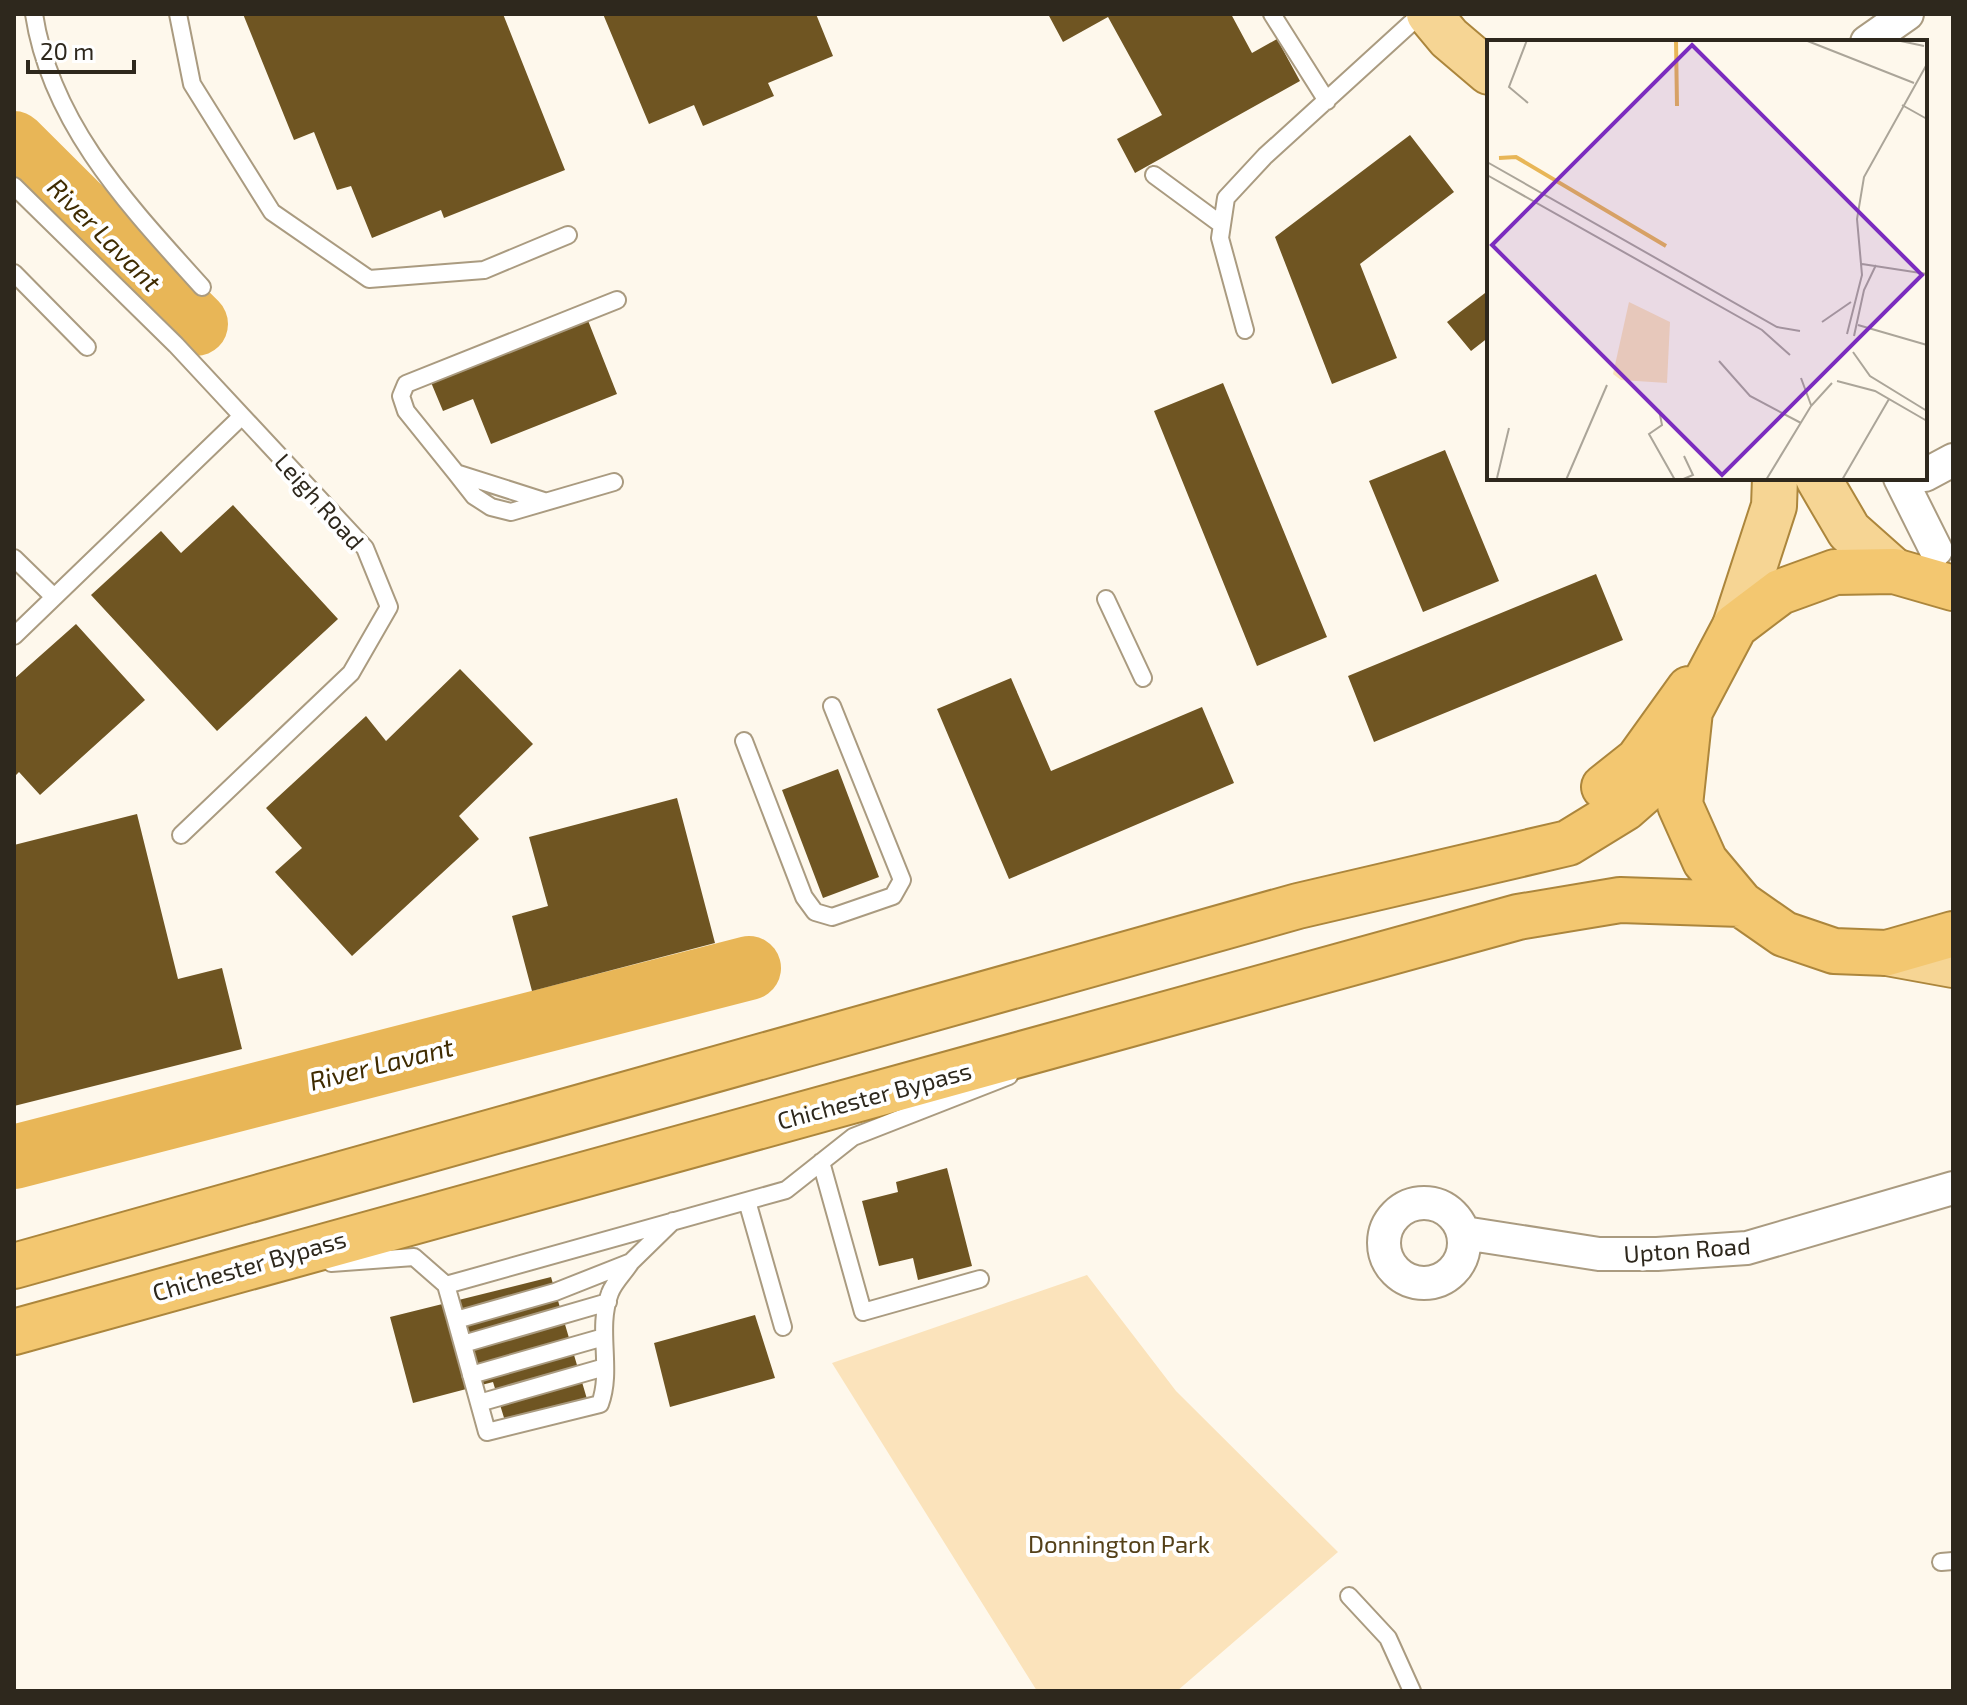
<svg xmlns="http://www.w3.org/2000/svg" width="1967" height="1705" font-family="'Exo 2',sans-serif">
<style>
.green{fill:#fbe3bb}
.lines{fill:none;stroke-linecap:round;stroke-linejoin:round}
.river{stroke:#e8b657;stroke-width:64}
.building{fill:#6f5522}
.service-casing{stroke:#aa9b80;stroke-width:20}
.minor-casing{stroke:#aa9b80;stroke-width:36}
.primary-casing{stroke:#ac863c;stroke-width:48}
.trunk-casing{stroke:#ac863c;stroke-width:48}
.service{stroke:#fff;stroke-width:16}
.minor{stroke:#fff;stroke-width:32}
.primary{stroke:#f6d594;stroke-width:44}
.trunk{stroke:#f3c770;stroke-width:44}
.labels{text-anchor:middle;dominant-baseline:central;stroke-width:8;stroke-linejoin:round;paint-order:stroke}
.street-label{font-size:24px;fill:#2e281d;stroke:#fff}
.park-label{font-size:24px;fill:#544018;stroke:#fff}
.water-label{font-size:26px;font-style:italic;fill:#3f2b01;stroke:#fff}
.inset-river{fill:none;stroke:#e8b657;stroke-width:4}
.inset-road{fill:none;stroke:#aba599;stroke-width:2}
.view{fill:#7b2cbf;fill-opacity:0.15;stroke:#7b2cbf;stroke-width:4}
.inset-edge{fill:none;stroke:#2e281d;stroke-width:4}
</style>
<rect width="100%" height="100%" fill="#fef8ec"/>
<path class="green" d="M1087,1275L1176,1391L1338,1552L1177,1691H1037L832,1363Z"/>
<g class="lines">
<path class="river" d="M14,143L196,324
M14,1157L749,968"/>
</g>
<path class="building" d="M243,14H503L565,170L444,218L441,210L372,238L351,186L337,190L314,132L294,140Z
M603,14H816L833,56L768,83L774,96L703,126L694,105L649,124Z
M1048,14H1231L1252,53L1277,39L1300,81L1135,173L1117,139L1162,115L1108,17L1063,42Z
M1410,135L1454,192L1360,264L1397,358L1332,384L1275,237Z
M1489,290V337L1471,351L1447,322Z
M587,318L617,394L491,444L473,399L443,411L430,380Z
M1223,383L1327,637L1257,666L1154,411Z
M1445,450L1499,581L1423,612L1369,481Z
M233,505L338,619L217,731L91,595L161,531L181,553Z
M1596,574L1623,640L1374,742L1348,676Z
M76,624L145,700L40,795L19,772L14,777V679Z
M460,669L533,744L459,816L479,839L352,956L275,872L302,848L266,808L366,716L386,741Z
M1011,678L1051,771L1202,707L1234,783L1009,879L937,709Z
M838,769L879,877L823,898L782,790Z
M677,798L715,943L532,991L512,916L548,906L529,837Z
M137,814L178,979L222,968L242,1049L14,1106V845Z
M947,1168L972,1266L918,1280L913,1258L879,1266L862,1201L898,1192L896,1182Z
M551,1277L587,1399L505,1421L493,1382L413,1403L390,1317Z
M755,1315L775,1378L670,1407L654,1343Z"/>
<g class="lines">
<g class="service-casing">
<path id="service" d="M34,14C51,125 130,207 202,287
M178,14L192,84L272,212L369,279L484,270L568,235
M1272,14L1327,101
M1154,175L1222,225
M14,186L176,345L365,548L389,607L351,673L181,835
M14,273L87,347
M1245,330L1220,238L1226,198L1265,156L1421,14
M456,473L544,501
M614,482L511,512L491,507L474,496L456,473L406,411L401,396L406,384L617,300
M14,558L54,597
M1106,599L1143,678
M14,636L242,416
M744,741L804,897L815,912L832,917L893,896L902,880L832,706
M821,1162L863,1312L980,1279
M747,1201L783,1327
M331,1263L414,1257L446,1285L786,1190L853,1137L1009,1076
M446,1285L456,1320L555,1292L631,1262L673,1221
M456,1320L487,1432L600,1404C613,1369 596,1329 610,1293C614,1282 625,1272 631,1262
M463,1344L608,1302
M471,1375L604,1337
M479,1403L605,1367
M1941,1562L1953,1561
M1349,1596L1388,1638L1412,1691"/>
</g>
<g class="minor-casing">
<path id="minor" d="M1867,42L1907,14
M1925,475L1953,460
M1900,478L1936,550
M1384 1243a40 40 0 1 1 80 0a40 40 0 1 1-80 0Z
M1464,1233L1599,1254H1657L1747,1248L1953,1188"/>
</g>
<g class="primary-casing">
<path id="primary" d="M1429,14L1449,38L1489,72
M1818,478L1849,531L1894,571
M1735,626L1774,506L1775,478
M1887,953L1953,965"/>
</g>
<g class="trunk-casing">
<path id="trunk" d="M1953,588L1894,571L1835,572L1780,592L1735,626L1690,711L1680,805L1705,861L1741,904L1784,934L1834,951L1887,953L1953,934
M1604,787L1638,760L1689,689
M14,1266L1298,906L1568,843L1625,808L1683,757
M14,1332L1518,917L1620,900L1741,904"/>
</g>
<use href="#service" class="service"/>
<use href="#minor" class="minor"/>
<use href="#primary" class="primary"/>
<use href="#trunk" class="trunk"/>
</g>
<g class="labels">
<g class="street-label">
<text transform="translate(320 501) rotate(48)">Leigh Road</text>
<text transform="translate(874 1095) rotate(-15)">Chichester Bypass</text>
<text transform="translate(1687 1249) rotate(-4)">Upton Road</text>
<text transform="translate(249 1265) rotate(-16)">Chichester Bypass</text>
</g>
<g class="park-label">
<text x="1119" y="1543">Donnington Park</text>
</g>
<g class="water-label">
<text transform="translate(105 234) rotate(45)">River Lavant</text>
<text transform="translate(381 1063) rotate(-14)">River Lavant</text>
</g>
</g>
<g transform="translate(1487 40)">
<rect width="440" height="440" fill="#fef8ec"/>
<path d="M142,262L183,282L180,343L134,340L126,334Z" fill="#fbe3bb"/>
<path class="inset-river" d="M189,0L190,66M12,118L29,117L179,206"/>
<path class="inset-road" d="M40,0L22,47L41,63M318,0L427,43M409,0L437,6M415,65L440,79M0,122L290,287L313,291M0,135L275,290L303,315M375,224L440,234M335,282L364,262M371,285L440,305M360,294L375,235L370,179L377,137L440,24M367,296L377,250L389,225M366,312L383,336L440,371M232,321L263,356L314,383M314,338L324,365M350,341L388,351L440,381M172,370L175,385L162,394L188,440M10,438L22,388M79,440L120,345M194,440L206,435L197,416M279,440L324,366L345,343M355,440L402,359"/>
<path class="view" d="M205,5L435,235L235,435L5,205Z"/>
<rect width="440" height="440" class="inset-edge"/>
</g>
<rect width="1967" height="1705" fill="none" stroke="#2e281d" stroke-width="32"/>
<path d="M28 60v12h106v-12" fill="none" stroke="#2e281d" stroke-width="4"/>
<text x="40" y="60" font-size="24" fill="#2e281d" stroke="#ffffff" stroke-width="6" paint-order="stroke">20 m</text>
</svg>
